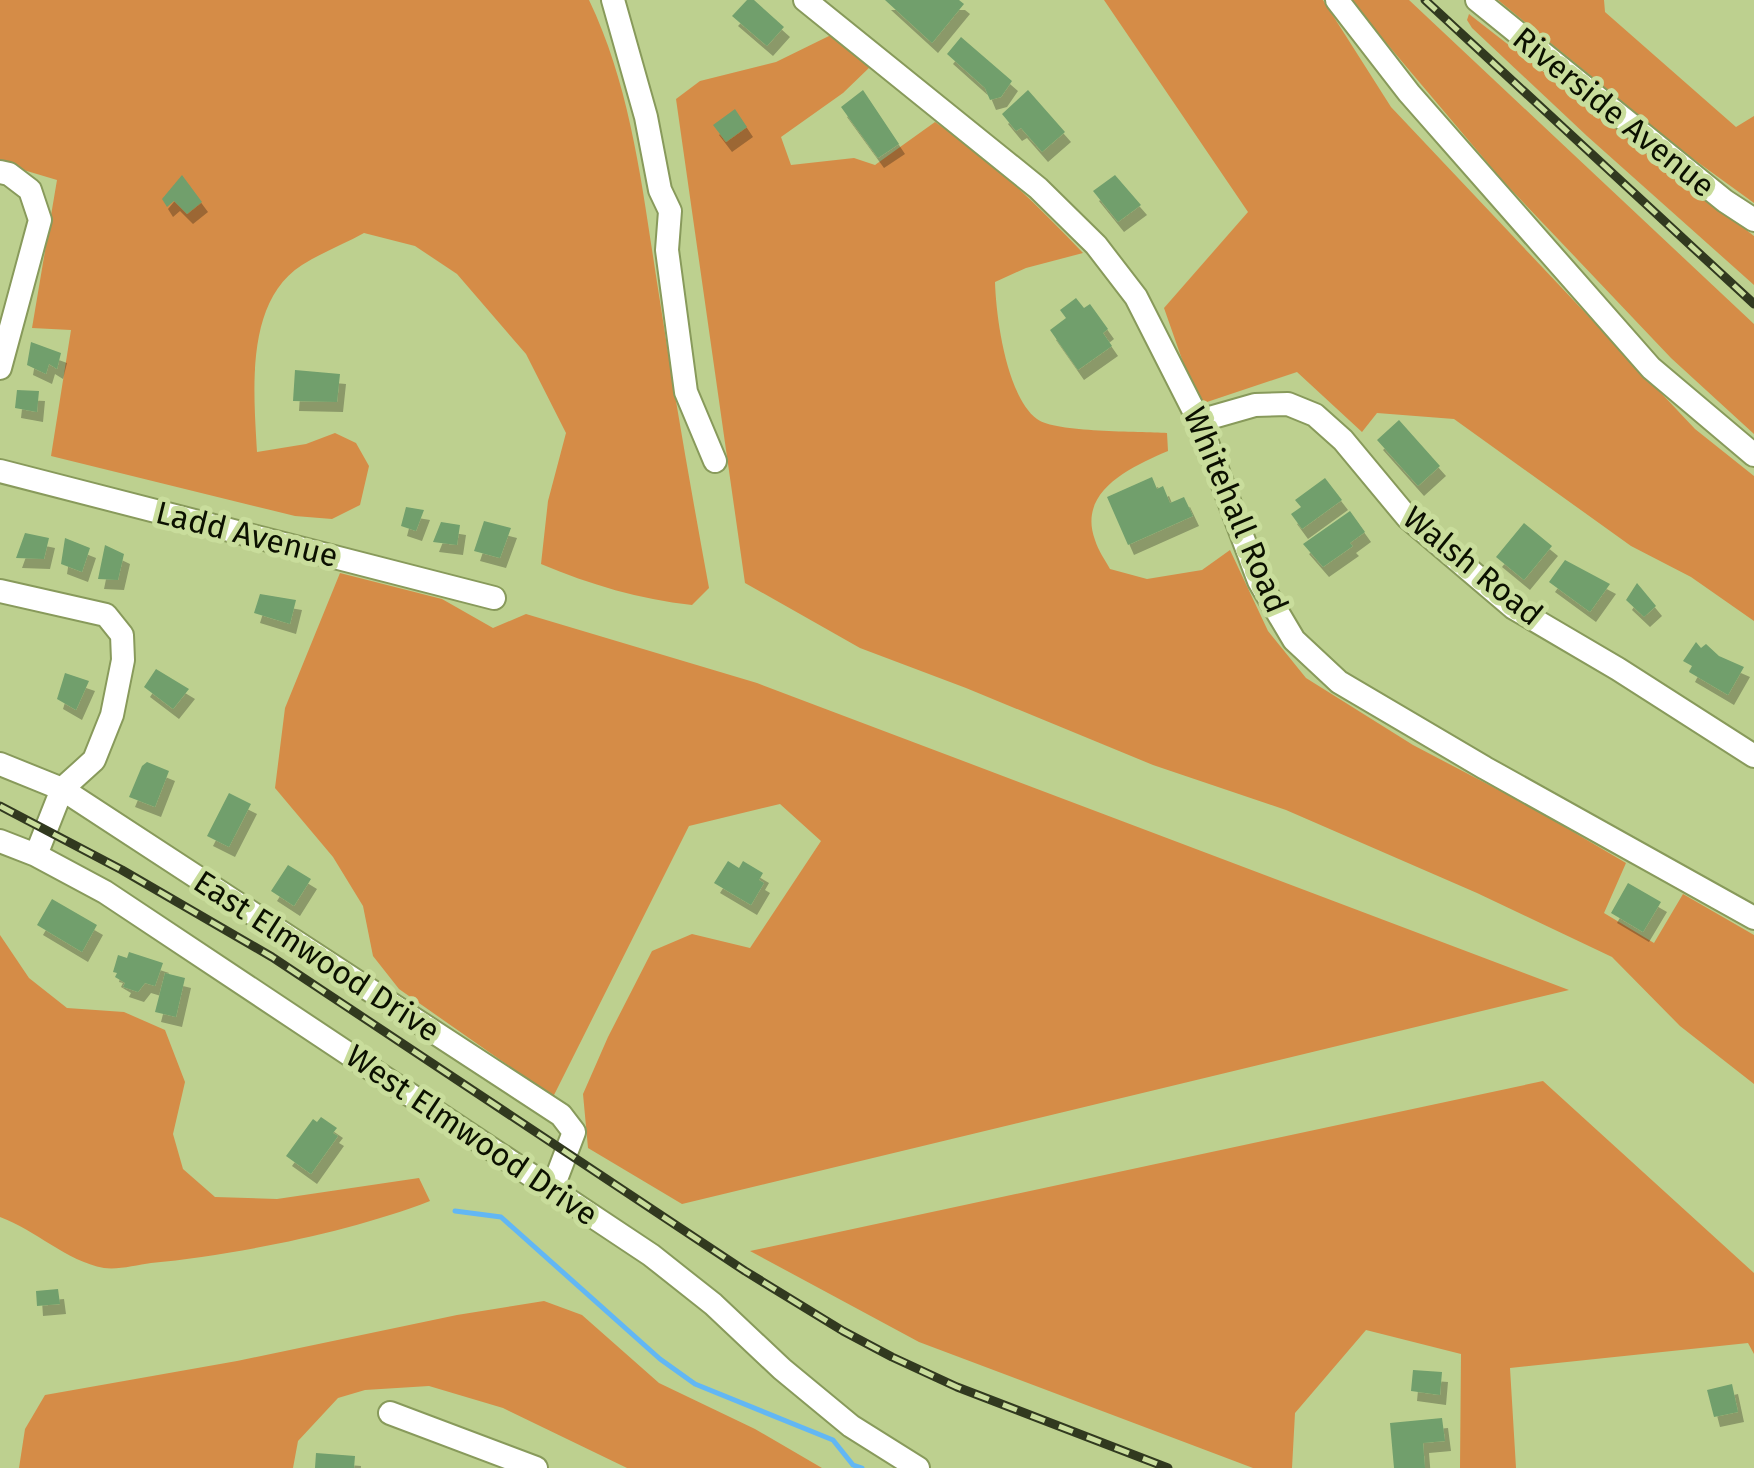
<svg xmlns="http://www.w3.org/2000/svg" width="1754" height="1468" font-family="'Fira Sans',sans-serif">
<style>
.green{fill:#d58c47}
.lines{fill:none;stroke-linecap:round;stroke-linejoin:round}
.stream{stroke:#62b7f4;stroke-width:5}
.building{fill:#719f6c;filter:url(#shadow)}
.minor-casing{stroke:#889a5b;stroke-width:26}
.minor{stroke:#fff;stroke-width:22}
.rail-casing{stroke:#31391f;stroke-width:9}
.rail{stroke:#c9dd9c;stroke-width:5;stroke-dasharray:15;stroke-linecap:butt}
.labels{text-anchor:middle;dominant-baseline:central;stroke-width:10;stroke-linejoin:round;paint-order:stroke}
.street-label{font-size:32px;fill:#0b1000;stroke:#c9dd9c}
</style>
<defs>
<filter id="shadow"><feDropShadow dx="6" dy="10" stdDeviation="0" flood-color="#0004"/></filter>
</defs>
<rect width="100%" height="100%" fill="#bdd08f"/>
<path class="green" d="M0,0H589C633,92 643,195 659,295C674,393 691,490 709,588L692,605C639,599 591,585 541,564L548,501L566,433L526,354L457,274L415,246L364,233C344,244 321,253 302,265C244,302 254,394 257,452L306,444L335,433L356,443L369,466L360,505L332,519L295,516L51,456L71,330L32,328L57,180L0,163Z
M1104,0H1323L1391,107L1695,429L1754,476V621L1691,577L1631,546L1454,419L1377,413L1362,432L1297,372L1198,405L1164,308L1248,212Z
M1350,0H1409L1754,324V434L1671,358L1502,180Z
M1498,0H1604L1605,12L1736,127L1754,116V203L1685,153Z
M1469,14L1754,236V285L1587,136L1472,28L1467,20Z
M831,35L871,66L843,93L781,137L791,165L854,158L875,165L935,122C990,158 1038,206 1083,253L1026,268L995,282C996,318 1007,397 1037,419C1055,433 1140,431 1167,433L1168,451C1131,467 1077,491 1095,540C1098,550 1105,560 1110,569L1147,579L1202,570L1230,550L1268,631L1306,678L1413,745L1531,807L1626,863L1604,913L1654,943L1683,894L1754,935V1084L1680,1026L1612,957L1477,893L1286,810L1153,765L966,688L860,648L745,583L676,99L700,81L776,62Z
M340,573L442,599L493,628L526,614L757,683L1569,990L682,1204L588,1148L583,1094L608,1037L652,951L692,934L750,948L821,841L780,804L689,826L553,1097L399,989L373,956L363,906L333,857L275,788L285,708Z
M0,935L29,978L67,1008L124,1012L165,1030L185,1082L173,1134L183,1169L215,1197L277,1199L419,1178L430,1201C350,1232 236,1255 151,1263C137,1265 118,1270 104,1268C66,1261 36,1230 0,1217Z
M1543,1081L1754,1273V1354L1748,1343L1510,1368L1516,1468H1460L1461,1354L1366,1330L1295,1413L1292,1468H1253L919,1342L750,1251Z
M544,1301L582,1315L659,1383L755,1429L822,1468H627L503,1408L429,1386L365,1390L338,1398L298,1441L293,1468H19L25,1429L45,1395L237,1361L457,1315Z"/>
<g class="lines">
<path class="stream" d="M455,1211L501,1217L660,1359L695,1384L833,1440L853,1465L862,1468"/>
</g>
<path class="building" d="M747,0H754L784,27L767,46L732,16Z
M885,0H959L964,4L932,43Z
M961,37L1012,81L1001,97L990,100L985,88L947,54Z
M863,90L899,144L878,158L841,107Z
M1028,90L1065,132L1042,152L1021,128L1016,131L1002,114Z
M735,109L747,127L726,142L713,125Z
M182,175L202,202L187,214L174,201L167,207L162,199Z
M1115,175L1141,205L1118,222L1093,191Z
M1076,298L1084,308L1090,304L1108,329L1103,333L1112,346L1078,370L1050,330L1066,318L1060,310Z
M31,342L61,353L57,369L49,364L46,374L27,365Z
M295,370L340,374L337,402L293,401Z
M17,390L39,391L37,412L15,408Z
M1399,420L1440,466L1418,486L1377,440Z
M1152,477L1157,489L1163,486L1170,503L1184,497L1193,516L1128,545L1107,497Z
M1325,478L1342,500L1302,529L1291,514L1301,507L1295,500Z
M406,507L424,510L416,531L401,526Z
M1350,511L1365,532L1350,543L1353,546L1323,567L1303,544Z
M484,521L511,528L500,558L474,551Z
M441,522L460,525L457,545L433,542Z
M1524,523L1552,546L1524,580L1496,557Z
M25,533L49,538L44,559L16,558Z
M65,538L90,548L82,572L61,564Z
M105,545L124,554L118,580L98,579Z
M1565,560L1610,584L1590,612L1549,582Z
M1637,583L1656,606L1644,617L1626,600Z
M260,594L296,600L290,624L254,613Z
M1696,642L1701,648L1706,644L1719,656L1744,667L1728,695L1689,672L1692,666L1683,661Z
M156,669L189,689L173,709L144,687Z
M65,673L89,681L76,710L57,699Z
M147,762L169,771L155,807L129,797L142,766Z
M229,793L251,804L229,847L207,836Z
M728,861L739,868L743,861L763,873L759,880L764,883L751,905L714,883Z
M288,865L311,879L294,906L271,891Z
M1628,883L1661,902L1643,932L1611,913Z
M52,899L97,925L82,952L37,925Z
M129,952L163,963L155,986L145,983L138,992L123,987L125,983L115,977L117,973L113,972L118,955L127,958Z
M165,973L185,978L176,1017L155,1012Z
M321,1117L337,1128L333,1133L338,1136L311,1174L286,1156L313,1119L317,1122Z
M58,1289L60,1304L37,1306L36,1291Z
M1413,1370L1442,1372L1440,1395L1411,1391Z
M1732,1384L1738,1412L1714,1417L1707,1390Z
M1442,1418L1445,1441L1423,1443L1425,1468H1394L1390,1423Z
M316,1453L355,1456L354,1468H315Z"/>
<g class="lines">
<g class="minor-casing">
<path id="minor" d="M613,0L646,117L660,190L670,211L667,250L686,392L715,461
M805,0L1038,188L1096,245L1136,297L1199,421L1259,581L1294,640L1339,682L1485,768L1754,918
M1337,0L1409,93L1651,368L1754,455
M1477,0L1725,201L1754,220
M0,172L9,174L30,190L40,220L0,368
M1199,421L1255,405L1288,404L1315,415L1343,440L1407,517L1514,608L1618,669L1754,756
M0,471L494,598
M0,591L106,615L122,635L123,660L112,715L94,760L62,789L36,855
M0,764L62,789L561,1115L574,1132L553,1187
M0,841L36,855L105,892L651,1255L713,1304L782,1369L851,1426L918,1468
M390,1413L536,1468"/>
</g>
<use href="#minor" class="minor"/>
<g class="rail-casing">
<path id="rail" d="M1425,0L1754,304
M0,806L122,870L272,957L745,1271L843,1331L892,1357L957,1387L1168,1468"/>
</g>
<use href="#rail" class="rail"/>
</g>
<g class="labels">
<g class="street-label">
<text transform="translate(1614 112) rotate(39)">Riverside Avenue</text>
<text transform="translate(1236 510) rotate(67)">Whitehall Road</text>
<text transform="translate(247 534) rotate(14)">Ladd Avenue</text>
<text transform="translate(1473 566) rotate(39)">Walsh Road</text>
<text transform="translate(317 956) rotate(33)">East Elmwood Drive</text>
<text transform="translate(472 1135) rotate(34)">West Elmwood Drive</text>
</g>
</g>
</svg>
